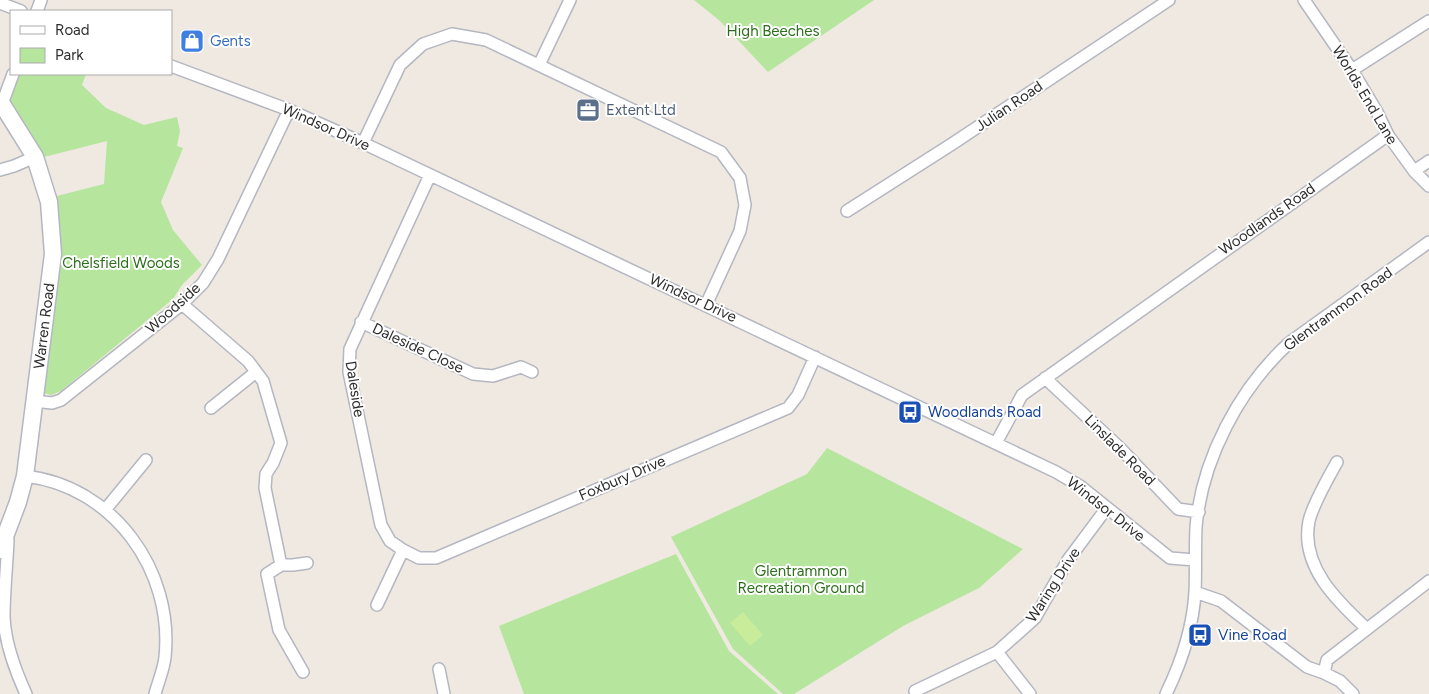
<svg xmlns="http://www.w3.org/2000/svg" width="1429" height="694" font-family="Figtree,sans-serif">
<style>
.green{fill:#b6e59e}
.pitch{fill:#c9ec9a}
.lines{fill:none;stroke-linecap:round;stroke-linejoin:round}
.street-casing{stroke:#b4b7c1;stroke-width:14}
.secondary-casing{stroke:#b4b7c1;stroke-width:19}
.street{stroke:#fff;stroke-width:11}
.secondary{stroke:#fff;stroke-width:16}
.labels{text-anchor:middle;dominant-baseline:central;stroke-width:4;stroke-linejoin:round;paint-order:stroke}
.park-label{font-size:15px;fill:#2c6e1b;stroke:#fff}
.shop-label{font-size:15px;fill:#366cbe;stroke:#fff;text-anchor:start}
.street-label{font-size:15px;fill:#2e2e2e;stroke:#fff}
.service-label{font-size:15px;fill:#4e5e75;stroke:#fff;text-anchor:start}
.transit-label{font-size:15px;fill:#164399;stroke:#fff;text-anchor:start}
</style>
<rect width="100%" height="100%" fill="#efe9e1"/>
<path class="green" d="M694,0H874L768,72L720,21Z
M17,74H86L82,85L106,108L144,125L177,117L180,131L177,146L183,148L161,202L173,230L202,265L182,285L173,299L61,391L51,395L40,392L53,197L104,184L107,141L44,157L7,101Z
M827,448L1023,549L979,588L903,626L794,694H783L733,649L671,537L807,474Z
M676,554L729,651L778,694H524L499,626Z"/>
<path class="pitch" d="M743,612L763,635L750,646L730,623Z"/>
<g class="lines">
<g class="street-casing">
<path id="street" d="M1304,0L1352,70L1377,112L1388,135L1414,171L1429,186
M0,3L21,11
M37,11L41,0
M539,65L570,0
M171,66L289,110L363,143L1056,472L1080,486L1170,558L1195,560
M1352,70L1429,21
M2,104L13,74
M363,143L400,65L423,44L452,34L486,40L721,152L740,178L745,205L740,231L706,305
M0,170L14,166L35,157
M1414,171L1429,161
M430,175L350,349L349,372L381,525L390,541L403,550L419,558H436L788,408L798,395L815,357
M847,211L952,144L1169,0
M182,304L248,361L263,381L281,443L273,463L266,474L265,488L281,565
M361,322L473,374L493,376L521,367L532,372
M1045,378L1120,448L1178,509L1199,512
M34,401L52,403L61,400L182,304L203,283L218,259L289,110
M211,408L256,372
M996,443L1022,395L1388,135
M1337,462C1328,478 1313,504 1309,521C1300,566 1337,601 1366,628
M25,476C113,486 174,570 165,657C164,669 158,682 155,694
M105,510L146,460
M8,540C7,565 4,591 4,617C5,643 15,670 26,694
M1195,592L1221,601L1307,667L1324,673L1340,681L1353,694
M377,605L403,550
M997,652L1030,694
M439,669L444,694
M303,672L279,630L267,574L281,565H293L307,563
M1324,673L1327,660L1429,581
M917,694L915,691L997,652L1035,618L1068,560L1106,509
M1166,694C1182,661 1193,628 1195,592C1196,570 1195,549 1196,527C1202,459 1239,389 1289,343L1429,242"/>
</g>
<g class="secondary-casing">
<path id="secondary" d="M0,101L35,157L49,202L53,254L25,476L18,502L0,550"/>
</g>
<use href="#street" class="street"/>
<use href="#secondary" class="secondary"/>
</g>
<defs>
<g id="shop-square" transform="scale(1.25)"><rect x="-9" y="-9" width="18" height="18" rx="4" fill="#3f7fe0" stroke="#fff"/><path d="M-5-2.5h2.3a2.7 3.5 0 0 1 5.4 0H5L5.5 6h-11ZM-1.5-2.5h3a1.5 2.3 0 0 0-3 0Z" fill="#fff"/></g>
<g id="office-square" transform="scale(1.25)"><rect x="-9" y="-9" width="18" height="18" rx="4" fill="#5c6f8a" stroke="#fff"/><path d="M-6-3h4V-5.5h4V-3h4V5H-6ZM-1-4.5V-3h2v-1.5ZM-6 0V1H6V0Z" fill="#fff"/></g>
<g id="bus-square" transform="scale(1.25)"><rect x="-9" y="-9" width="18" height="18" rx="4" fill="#1a4fb4" stroke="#fff"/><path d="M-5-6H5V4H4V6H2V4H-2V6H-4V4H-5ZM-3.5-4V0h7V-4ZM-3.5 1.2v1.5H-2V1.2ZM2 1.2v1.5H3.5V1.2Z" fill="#fff"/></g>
</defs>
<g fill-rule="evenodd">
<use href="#shop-square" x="192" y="41"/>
<use href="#office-square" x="588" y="110"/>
<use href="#bus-square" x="910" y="412"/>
<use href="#bus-square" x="1200" y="635"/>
</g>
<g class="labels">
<g class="park-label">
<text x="773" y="31">High Beeches</text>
<text x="121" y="263">Chelsfield Woods</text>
<text x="801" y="571">Glentrammon<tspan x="801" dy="17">Recreation Ground</tspan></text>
</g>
<g class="shop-label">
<text x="210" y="41">Gents</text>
</g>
<g class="street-label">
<text transform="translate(1365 95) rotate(59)">Worlds End Lane</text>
<text transform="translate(1009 106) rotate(-34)">Julian Road</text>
<text transform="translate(326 127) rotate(24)">Windsor Drive</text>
<text transform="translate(1267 219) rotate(-35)">Woodlands Road</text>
<text transform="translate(693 298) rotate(25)">Windsor Drive</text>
<text transform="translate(173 308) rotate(-42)">Woodside</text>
<text transform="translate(1338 309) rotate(-36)">Glentrammon Road</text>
<text transform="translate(44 326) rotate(-83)">Warren Road</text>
<text transform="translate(418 348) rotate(25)">Daleside Close</text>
<text transform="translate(355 389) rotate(81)">Daleside</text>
<text transform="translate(1120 450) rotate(45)">Linslade Road</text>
<text transform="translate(622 478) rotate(-23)">Foxbury Drive</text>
<text transform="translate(1106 509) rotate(38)">Windsor Drive</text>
<text transform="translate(1053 585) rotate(-57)">Waring Drive</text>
</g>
<g class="service-label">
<text x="606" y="110">Extent Ltd</text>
</g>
<g class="transit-label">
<text x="928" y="412">Woodlands Road</text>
<text x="1218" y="635">Vine Road</text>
</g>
</g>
<rect x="10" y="10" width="162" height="65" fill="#ffffff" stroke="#ababab"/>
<rect x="20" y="26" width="25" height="8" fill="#ffffff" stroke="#ababab"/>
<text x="55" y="35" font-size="15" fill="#2e2e2e">Road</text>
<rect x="20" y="48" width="25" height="15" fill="#b6e59e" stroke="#ababab"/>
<text x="55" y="60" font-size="15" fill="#2e2e2e">Park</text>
</svg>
